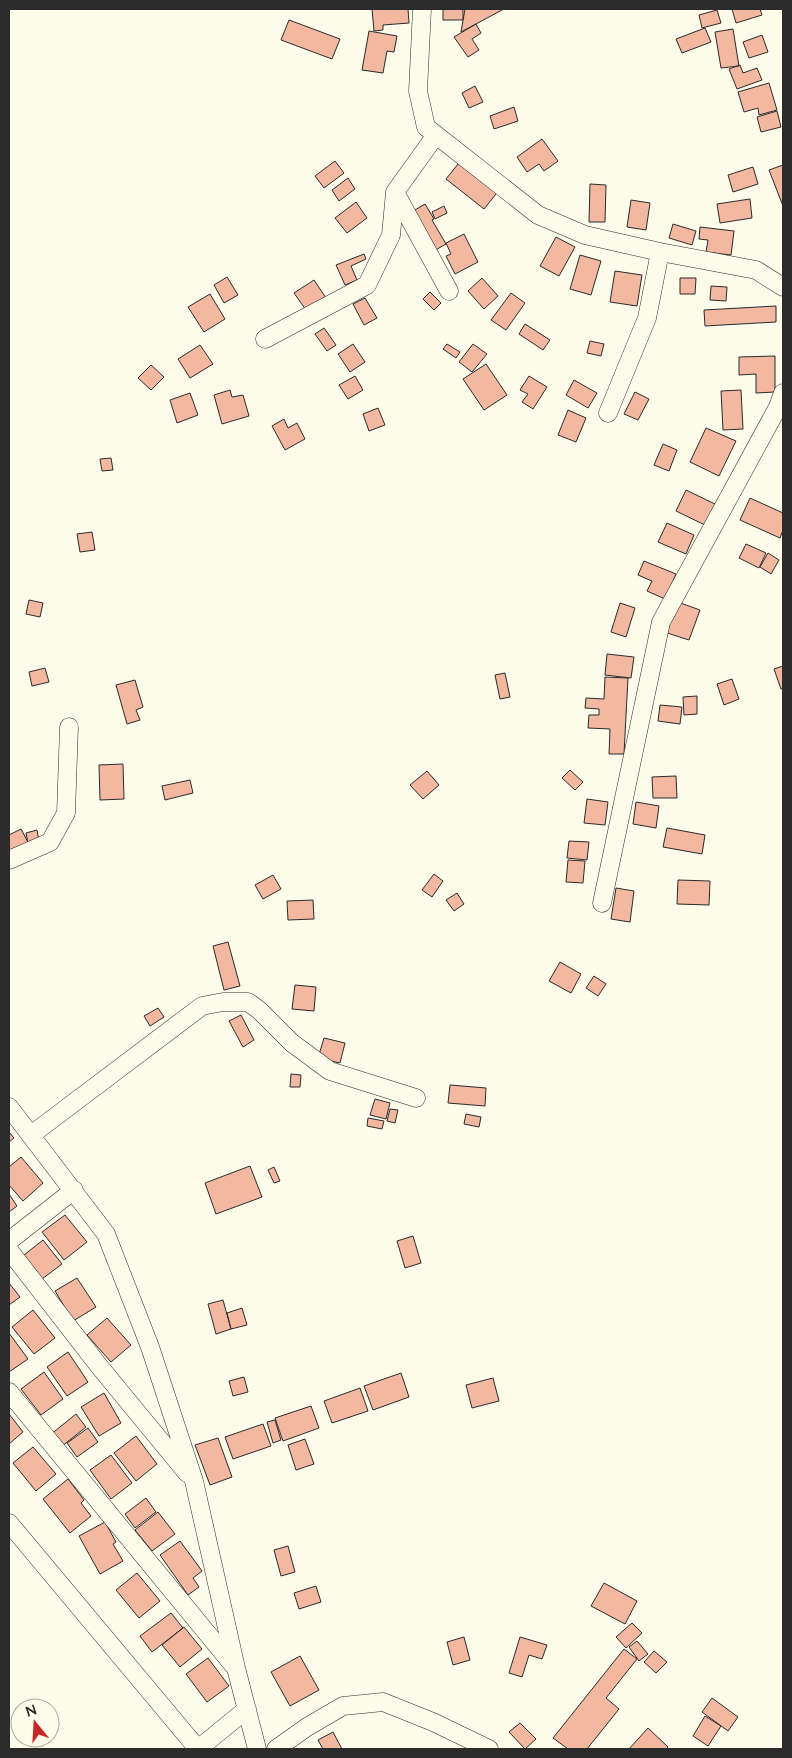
<svg xmlns="http://www.w3.org/2000/svg" width="792" height="1758" font-family="Lato,sans-serif">
<style>
.building{fill:#f2b8a0;stroke:#2b2b2b}
.lines{fill:none;stroke-linecap:round;stroke-linejoin:round}
.minor-casing{stroke:#2b2b2b;stroke-width:19}
.minor{stroke:#fdfbea;stroke-width:18}
</style>
<rect width="100%" height="100%" fill="#fdfbea"/>
<path class="building" d="M372,9H408L409,23L383,25V30L374,31Z
M443,9H463V20H443Z
M465,9H501L502,10L461,32Z
M732,9H760L762,15L736,23Z
M717,10L721,23L702,28L699,15Z
M289,20L340,39L332,59L281,40Z
M476,24L481,33L472,39L479,50L468,57L454,37Z
M705,28L711,42L682,53L676,39Z
M733,29L739,66L721,68L715,32Z
M369,31L397,36L394,52L387,51L383,73L362,70Z
M762,35L768,52L749,58L743,42Z
M740,65L743,73L757,68L762,80L737,89L729,69Z
M769,83L777,110L759,115L758,108L744,112L738,92Z
M475,86L483,102L469,108L462,93Z
M514,107L518,121L494,129L490,116Z
M777,111L781,127L761,132L757,117Z
M542,139L558,161L544,171L539,164L527,172L517,157Z
M462,159L500,189L484,209L446,179Z
M335,161L344,173L324,188L315,176Z
M783,165V206L769,170Z
M753,167L758,184L733,192L728,175Z
M348,178L355,189L339,201L332,190Z
M590,184L606,185L605,222H589Z
M750,199L752,218L720,223L717,204Z
M631,200L650,203L646,230L627,227Z
M356,202L367,218L347,233L335,218Z
M425,204L434,219L432,220L446,244L432,252L410,213Z
M444,206L447,213L435,219L432,212Z
M673,224L696,231L692,245L669,238Z
M700,227L734,231L731,255L706,252L708,240L699,239Z
M464,234L478,262L455,274L446,256L451,254L446,243Z
M556,237L575,247L559,276L540,266Z
M364,254L366,259L351,266L357,280L345,285L336,265Z
M580,255L601,261L591,295L570,289Z
M615,271L642,275L637,306L610,302Z
M227,277L238,295L224,303L214,285Z
M482,278L498,296L484,309L468,291Z
M680,278H696L695,294H680Z
M314,280L326,298L306,310L294,293Z
M711,286L727,287L726,301L710,300Z
M430,292L441,303L434,310L423,299Z
M511,293L525,303L506,330L491,320Z
M210,294L225,319L204,332L188,307Z
M365,298L377,318L364,325L353,304Z
M776,306V322L705,326L704,310Z
M525,324L550,340L543,350L519,334Z
M324,328L336,345L327,351L315,334Z
M590,341L604,344L601,356L587,353Z
M353,344L365,362L350,372L338,354Z
M447,344L460,352L456,358L443,349Z
M473,344L487,354L472,372L459,362Z
M200,345L213,364L190,378L178,359Z
M775,356V392L756,393V374L739,375V357Z
M486,364L507,395L484,410L463,379Z
M151,365L164,377L151,390L138,378Z
M355,376L363,390L348,399L339,385Z
M529,376L547,387L533,409L522,402L528,394L520,390Z
M574,380L597,393L588,408L566,395Z
M230,390L232,397L243,395L249,416L222,424L214,395Z
M741,390L743,429L723,430L721,391Z
M635,392L649,399L638,420L624,414Z
M190,393L198,415L177,423L170,400Z
M378,408L385,425L369,431L363,414Z
M568,410L586,418L576,442L558,435Z
M284,419L288,428L297,423L305,439L285,450L272,426Z
M706,428L736,441L719,476L690,462Z
M663,444L677,450L669,471L654,465Z
M111,458L113,470L102,471L100,459Z
M686,490L717,505L707,526L676,511Z
M750,498L783,513V530L780,538L740,520Z
M667,523L694,535L686,554L658,542Z
M92,532L95,550L80,552L77,534Z
M746,544L766,553L759,568L739,558Z
M768,553L779,560L771,574L760,567Z
M644,561L676,574L665,599L647,591L652,581L638,575Z
M29,600L43,603L40,617L26,614Z
M675,601L700,610L689,640L664,632Z
M620,603L635,608L626,637L611,632Z
M607,654L634,657L631,678L605,675Z
M783,666V688L781,689L774,669Z
M45,668L49,682L32,686L29,672Z
M505,673L510,697L500,699L495,675Z
M605,677L628,678L624,754H609L610,729L588,728L589,715H599V709L585,708L586,698L604,699Z
M732,679L739,699L724,705L717,684Z
M135,680L143,707L136,710L140,720L127,724L116,685Z
M697,696V714L684,715L683,697Z
M660,705L682,707L680,724L658,721Z
M123,764L124,799L100,800L99,765Z
M570,770L583,782L575,790L562,778Z
M427,771L439,785L423,799L410,785Z
M676,776L677,798H653L652,777Z
M190,780L193,793L165,800L162,786Z
M587,799L608,802L605,825L584,823Z
M636,802L659,806L656,828L633,824Z
M667,828L705,835L702,854L663,847Z
M21,829L29,844L9,855V835Z
M37,830L39,841L28,843L26,833Z
M569,841L589,842L587,860L567,858Z
M568,860L585,861L583,883L566,882Z
M434,874L443,881L432,897L422,890Z
M273,875L281,889L263,899L255,885Z
M678,880L710,881L709,905L677,904Z
M616,888L634,891L630,922L611,919Z
M457,893L464,904L454,911L446,900Z
M313,900L314,919L288,920L287,901Z
M228,942L240,986L224,990L213,946Z
M560,962L581,974L571,993L549,981Z
M594,976L606,984L598,996L586,988Z
M295,985L316,987L314,1011L292,1009Z
M158,1008L164,1017L150,1026L144,1016Z
M241,1015L254,1040L243,1047L229,1021Z
M324,1038L345,1043L340,1063L318,1058Z
M291,1074L301,1075L300,1087H290Z
M450,1085L486,1088L485,1106L448,1103Z
M375,1099L390,1103L386,1119L370,1115Z
M390,1109L398,1110L395,1123L387,1121Z
M466,1114L481,1117L479,1127L464,1124Z
M368,1118L384,1121L382,1129L367,1126Z
M9,1132L14,1138L9,1142Z
M21,1157L43,1183L23,1201L9,1185V1167Z
M250,1166L262,1197L216,1214L205,1183Z
M274,1167L280,1181L274,1183L268,1170Z
M9,1194L17,1206L9,1212Z
M65,1215L87,1242L64,1260L42,1232Z
M413,1236L421,1263L405,1268L397,1241Z
M43,1240L62,1264L42,1279L24,1255Z
M77,1278L96,1307L73,1321L55,1291Z
M9,1283L20,1297L9,1305Z
M223,1300L231,1329L216,1334L208,1304Z
M242,1308L247,1325L231,1329L227,1313Z
M33,1310L55,1338L34,1354L12,1327Z
M107,1318L131,1345L111,1362L87,1335Z
M9,1333L28,1359L9,1372Z
M68,1352L88,1382L67,1396L47,1367Z
M44,1372L63,1399L41,1415L21,1389Z
M401,1373L409,1397L373,1410L364,1386Z
M244,1377L248,1392L233,1396L229,1381Z
M493,1378L499,1401L472,1408L466,1385Z
M360,1388L368,1411L332,1423L324,1401Z
M104,1393L121,1423L99,1436L81,1407Z
M311,1406L319,1428L283,1441L275,1418Z
M9,1414L23,1432L9,1444Z
M76,1414L86,1427L61,1447L50,1435Z
M275,1420L281,1440L273,1443L267,1422Z
M263,1424L271,1446L233,1459L225,1437Z
M88,1428L98,1442L77,1457L67,1443Z
M136,1436L157,1464L136,1481L114,1453Z
M218,1438L232,1477L210,1485L195,1445Z
M305,1439L314,1464L296,1470L288,1445Z
M33,1447L56,1474L36,1491L13,1463Z
M111,1455L132,1483L111,1499L90,1470Z
M68,1479L84,1500L81,1503L91,1516L70,1533L43,1499Z
M146,1498L156,1512L135,1528L125,1514Z
M158,1512L175,1534L152,1551L135,1530Z
M105,1522L116,1542L113,1544L123,1561L100,1574L79,1536Z
M180,1541L202,1571L193,1578L199,1587L188,1595L160,1555Z
M288,1546L295,1572L281,1576L274,1550Z
M137,1573L160,1601L139,1618L116,1590Z
M604,1583L637,1601L625,1624L591,1606Z
M316,1586L321,1602L299,1609L294,1593Z
M171,1613L183,1628L152,1652L140,1636Z
M632,1623L642,1633L626,1648L616,1637Z
M184,1627L202,1649L180,1667L162,1645Z
M464,1637L470,1660L453,1665L447,1642Z
M520,1637L547,1645L542,1659L529,1655L522,1677L509,1673Z
M637,1641L648,1654L639,1661L629,1647Z
M624,1649L637,1659L606,1698L619,1709L587,1749H568L553,1738Z
M654,1651L667,1662L656,1673L644,1662Z
M300,1656L319,1690L290,1706L271,1672Z
M208,1658L229,1686L207,1702L186,1674Z
M712,1698L738,1717L728,1731L702,1712Z
M705,1716L721,1726L708,1746L693,1736Z
M520,1723L536,1739L525,1749L509,1732Z
M648,1728L668,1747L666,1749H629Z
M333,1732L342,1749H323L318,1740Z"/>
<g class="lines">
<g class="minor-casing">
<path id="minor" d="M422,9L418,91L426,127L538,215L585,235L660,252L756,270L783,287
M395,192L449,291
M265,339L367,285L391,235L395,192L436,135
M608,413L647,318L660,252
M9,860L50,842L66,813L69,727
M602,903L661,622L778,407L783,393
M9,1107L106,1234L150,1347L194,1481L236,1668L257,1749
M31,1135L202,1006L223,1002H248L259,1010L292,1043L330,1071L416,1098
M9,1241L74,1190
M9,1250L99,1366L187,1473
M9,1392L234,1666
M9,1523L198,1749
M198,1749L247,1709
M276,1749L307,1727L343,1706L383,1702L433,1722L489,1749"/>
</g>
<use href="#minor" class="minor"/>
</g>
<rect width="792" height="1758" fill="none" stroke="#2b2b2b" stroke-width="20"/>
<g transform="translate(35 1723) rotate(342)"><circle r="24" fill="#fdfbea" stroke="#a9a89e"/>
<path d="M0-4L9 19L0 12L-9 19Z" fill="#c62828"/>
<text y="-8" font-size="14" font-weight="bold" text-anchor="middle" fill="#2b2b2b">N</text>
</g>
</svg>
